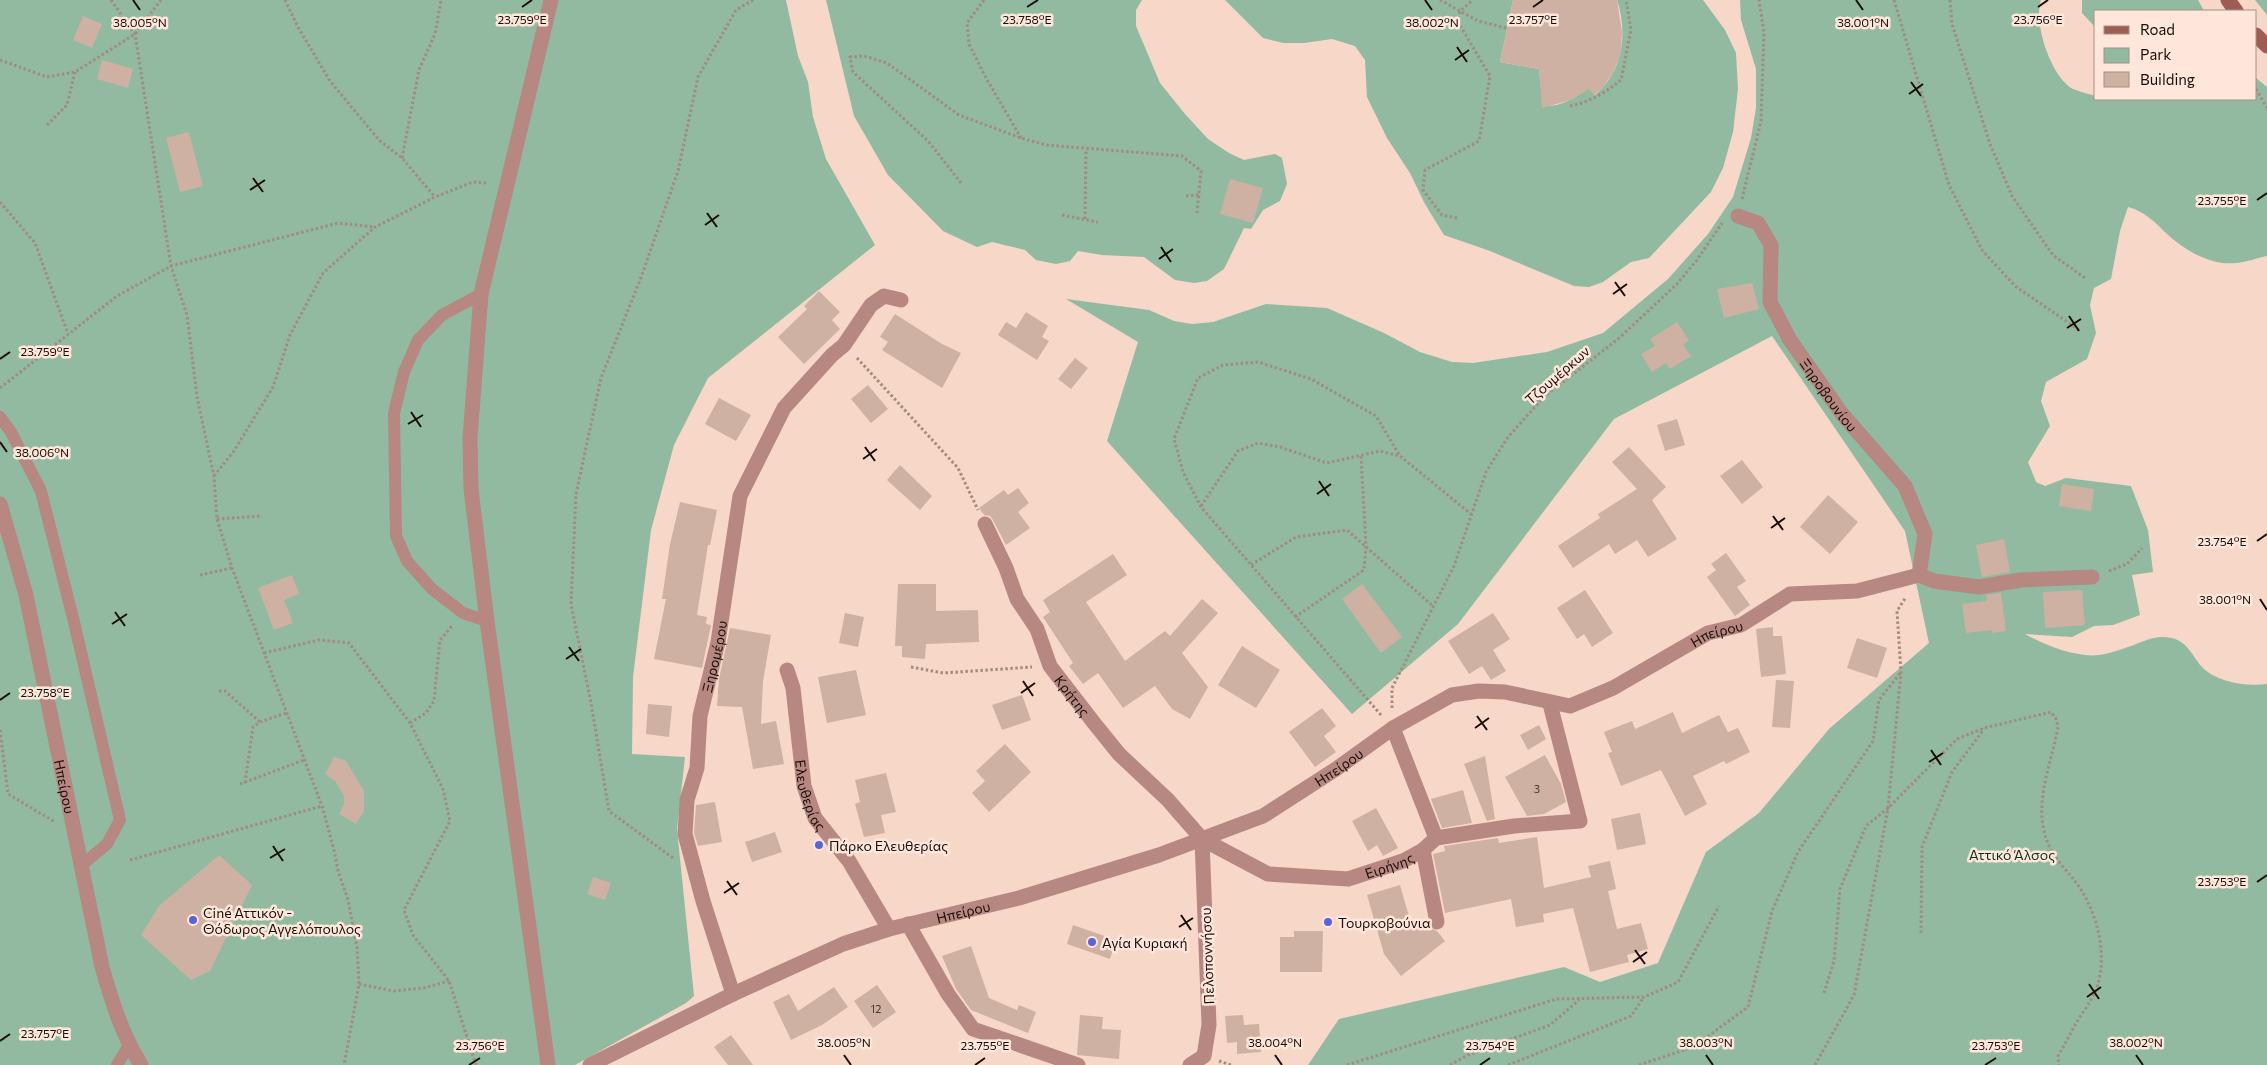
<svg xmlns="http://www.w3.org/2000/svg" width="2267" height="1065" font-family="Commissioner,sans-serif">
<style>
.green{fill:#91baa0}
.building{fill:#cfb1a3}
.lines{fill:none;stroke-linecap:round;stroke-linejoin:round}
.path{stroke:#a28b80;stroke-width:3;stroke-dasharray:2.5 2.5;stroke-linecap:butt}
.lane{stroke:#b78782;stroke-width:12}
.street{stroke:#b78782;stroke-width:15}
.secondary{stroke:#9f5c55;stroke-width:15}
.ticks{fill:none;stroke:#190f0a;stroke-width:2}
.poi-dot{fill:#5a63da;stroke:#ffe6da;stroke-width:2}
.labels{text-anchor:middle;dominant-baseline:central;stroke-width:5;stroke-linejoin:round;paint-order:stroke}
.number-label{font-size:11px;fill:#463830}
.street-label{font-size:14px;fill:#190f0a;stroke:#ffe6da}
.poi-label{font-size:14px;fill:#190f0a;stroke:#ffe6da;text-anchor:start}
.park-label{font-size:14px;fill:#09331e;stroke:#ffe6da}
.ticks-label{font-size:12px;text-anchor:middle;fill:#190f0a;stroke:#ffe6da;stroke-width:5;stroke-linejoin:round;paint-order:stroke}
</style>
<rect width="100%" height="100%" fill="#f6d7c8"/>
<path class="green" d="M0,0H786L798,56L808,82L813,117L826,159L875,245L708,378L674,445L651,530L633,677L632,754L685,757L677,829L694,996L686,1003L575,1065H0Z
M826,0H1142L1136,10V26L1160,83L1185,114L1208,139L1229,153L1244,160L1275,154L1282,158L1287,184L1280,201L1263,210L1251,229L1244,228L1224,269L1207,281L1194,283L1175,280L1144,257L1102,255L1078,251L1070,261L1056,264L1036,260L1025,250L992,242L977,247L943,231L888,175L854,116Z
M1225,0H1513L1500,62L1539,69L1543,106C1560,107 1575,99 1588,87L1595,95C1623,72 1628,33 1617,0H1703L1725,30L1736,53L1738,89L1733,132L1723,168L1711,192L1649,258L1631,262L1603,282L1589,287L1574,286L1490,251L1444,235L1425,204L1410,173L1387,138L1367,97L1365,60L1355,46L1332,39L1304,43H1283L1263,38Z
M1740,0H2041C2033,23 2051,77 2073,89C2080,92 2089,94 2096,96V99H2256V78L2267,87V256C2257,258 2247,262 2236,263C2211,266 2184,250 2166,233C2155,222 2144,211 2128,207L2120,231L2111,279L2094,288L2090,305L2096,333L2087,359L2046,382L2041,401L2050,426L2028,462L2036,482L2045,486L2066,478L2131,486L2148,530L2153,572L2132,575L2140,615L2113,625L2094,626L2072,637L2025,634C2044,645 2077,658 2099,655C2108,654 2119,650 2128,647C2144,642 2154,634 2172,638C2188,642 2192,656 2202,667C2216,682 2247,687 2267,684V1065H1308L1339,1019L1564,967L1600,982L1658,963L1706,852L1759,813L1829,729L1929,643L1905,531L1772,336L1614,419L1458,624L1352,714L1107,441L1138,342L1066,299L1149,310L1174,321L1192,324L1213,322L1266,304L1327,308L1384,333L1420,352L1452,362L1473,363L1547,352L1603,333L1668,279L1708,234L1733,197L1751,138L1756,108V69L1741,20Z
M2082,0H2198L2204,11H2096V28L2082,13Z
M2255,0H2267V15Z"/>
<path class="building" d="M1513,0H1617L1622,31L1621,53L1613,73L1602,89L1594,95L1589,89L1571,100L1542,108L1539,69L1500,62Z
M83,16L102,24L92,48L73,40Z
M102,60L133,69L128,88L97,79Z
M189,132L203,186L180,192L166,138Z
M1230,179L1263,188L1253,223L1220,214Z
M1752,283L1759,309L1724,318L1717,289Z
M819,291L840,312L832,320L840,329L804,364L778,337L807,309L804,306Z
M1026,312L1048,326L1042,337L1049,341L1037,360L998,335L1006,322L1016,328Z
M895,314L942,344L961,353L942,388L882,350L888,342L880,337Z
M1677,322L1689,340L1683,345L1691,356L1670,369L1666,363L1652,372L1641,354L1655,346L1650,339Z
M1075,358L1088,368L1071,389L1058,379Z
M868,385L888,409L871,423L851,399Z
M719,398L751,415L736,441L705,424Z
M1677,419L1685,445L1665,451L1657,425Z
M1629,447L1666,487L1652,500L1677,539L1648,557L1637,540L1615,554L1609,544L1573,568L1558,546L1600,518L1598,514L1637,489L1612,462Z
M1742,460L1763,487L1742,504L1720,476Z
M900,465L932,496L920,510L887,480Z
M2062,484L2094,489L2091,511L2059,506Z
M1018,488L1029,503L1018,512L1030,528L1006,545L993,520L990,516L984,515L979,508L1004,490L1008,495Z
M1828,495L1858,522L1830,554L1800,527Z
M680,502L717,510L710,545H708L697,615L707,617L706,624L711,625L702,668L654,659L666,599H662L670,544Z
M2004,539L2010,572L1982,577L1976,545Z
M1726,553L1746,581L1737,587L1750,605L1735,616L1707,577L1716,570L1711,564Z
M1113,554L1127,575L1086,602L1125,661L1165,631L1170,636L1202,599L1218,613L1182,653L1208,687L1190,719L1172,709L1155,686L1123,708L1098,673L1083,684L1069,666L1073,663L1043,617L1050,612L1043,600Z
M292,575L299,594L284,600L293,623L274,630L258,588Z
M898,584H936V611L978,610L979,642L926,644L925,659L902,657V646H895Z
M1362,584L1402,637L1381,653L1342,599Z
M1585,590L1613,633L1592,647L1584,634L1577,639L1557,608Z
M2082,590L2085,625L2045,628L2043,592Z
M2001,593L2006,631L1993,633L1992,630L1966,633L1962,604L1987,601L1986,595Z
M845,613L864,617L858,647L839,643Z
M1493,613L1510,639L1493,650L1506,671L1491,680L1482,666L1469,674L1448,641Z
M1773,627V636H1782L1786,674L1761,677L1756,629Z
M730,628L771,635L763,681L761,724L776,721L784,764L753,769L742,707L717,706L719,679Z
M1857,638L1887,648L1877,678L1847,668Z
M1242,646L1280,670L1256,708L1218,685Z
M856,670L866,715L827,723L818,677Z
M1776,680L1794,681L1790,728L1772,727Z
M1022,695L1031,720L1002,730L992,705Z
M648,704L672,706L669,737L646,734Z
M1322,708L1336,726L1324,736L1336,752L1315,767L1289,732Z
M1673,712L1682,733L1719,715L1728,732L1738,728L1750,752L1726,764L1724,761L1693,776L1707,804L1685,816L1661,770L1621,786L1608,753L1612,752L1604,732L1632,721L1635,729Z
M1539,725L1546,739L1528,750L1520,735Z
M1005,744L1031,772L989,812L972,793L985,781L976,771Z
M1545,755L1561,784L1566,802L1544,814L1527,816L1505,777Z
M1485,756L1495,819L1487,821L1464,764Z
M334,757L346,761L364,791V811L356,824L339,814L344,804V796L335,781L325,774Z
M886,773L896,812L881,815L885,833L864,837L855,804L860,802L855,780Z
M1463,790L1472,823L1442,828L1431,799Z
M715,802L722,842L698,846L694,833L696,805Z
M1376,808L1398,848L1383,856L1377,845L1368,851L1352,821Z
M1640,813L1646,844L1617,850L1611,819Z
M775,832L782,852L752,862L745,842Z
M1537,837L1544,888L1591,877L1588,866L1610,861L1616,889L1608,891L1617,929L1641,923L1648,949L1627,955L1629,962L1590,972L1573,908L1543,914L1544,922L1516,927L1511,899L1445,913L1433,854L1445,851L1444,846L1498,838L1499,843Z
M219,855L252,885L210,971L191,980L141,935L159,906Z
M593,877L611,883L605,900L587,894Z
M1400,885L1413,930L1427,919L1430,928L1437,931L1445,941L1401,976L1384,954L1367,895Z
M1073,925L1116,940L1110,959L1067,944Z
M1294,931H1323L1322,972H1280V937H1294Z
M971,946L989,998L1017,1010L1019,1005L1036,1012L1028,1033L971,1010L956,989L942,956Z
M877,985L896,1012L873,1028L854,1001Z
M834,987L848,1007L822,1025L791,1040L773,1002L789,994L798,1011Z
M1080,1015L1103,1017L1102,1029L1121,1030L1119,1059L1077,1055Z
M1243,1015L1244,1025L1259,1024L1261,1052L1237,1054V1042L1227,1043L1225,1016Z
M731,1035L753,1065H728L714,1047Z"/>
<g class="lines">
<path class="path" d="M111,0L135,34L171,266L187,315L197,397L214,476L217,519L232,568L322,806L334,850L338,871L348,900L357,947L359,984L344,1065
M285,0L299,29L330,81L379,140L402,158L435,197
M984,0L967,23L969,44L986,78L1021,138
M1440,0L1478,21L1506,28
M1894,0L1949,185L1982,250L2015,286L2079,330
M1950,0L1952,24L1990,144L2012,196L2053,255L2085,278
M0,60L47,77L75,72L135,34L161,0
M2256,89L2267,108
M1570,106C1590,102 1606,92 1621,80L1631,30L1626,0
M47,125L67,105L75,72
M402,158L419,70L435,34L441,0
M961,183L929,142L853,72L850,57L864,56L887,63L959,115L1021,138L1046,145L1182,156L1201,171L1197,213
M1186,196L1199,195
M1742,199L1761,121L1764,33L1759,0
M0,202L35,243L68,334
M1062,215L1098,222
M1457,218L1442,215L1423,190L1425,170L1479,141L1490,76L1458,22L1460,11L1473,0
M1085,219L1086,149
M857,358L958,468L978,510
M0,388L117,296L171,266L338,223L375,227
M214,476L234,451L273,387L290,335L323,273L375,227L435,197L473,182L488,183
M1201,506L1238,451L1258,443L1280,447L1327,463L1380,451L1400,456L1471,514
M217,519L262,516
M1251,565L1296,537L1347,530L1434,607
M2109,571L2127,564L2142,548
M200,575L232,568
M1295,617L1364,570L1366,546L1361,456
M264,653L319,640L349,643L410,723L443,789L450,821L404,910L413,935L449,981L476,1065
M911,667L943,673L1032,667
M219,691H225L260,722
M1392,708V688L1454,566L1486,472L1508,437L1544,397L1618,339L1676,285L1697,260L1722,223
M1381,715L1201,507L1183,472L1174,439L1198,378L1223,365L1258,362L1311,379L1376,416L1400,456
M410,723L426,713L434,701L440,640L453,625
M0,730L8,794L55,822
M245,783L253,727L260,722L286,713
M240,784L304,760
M673,858L609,811L591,703L571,604L576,494L601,378L642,275L678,171L698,77L736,10L753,0
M130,860L322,806
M1921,933L1922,847L1952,772L1984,729
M359,984L394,991L424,988L449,981
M1824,993L1834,961L1840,889L1866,826L1888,808L1957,739L1984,728L2051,712L2056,719L2058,727C2052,761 2036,797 2044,831C2051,858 2063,865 2078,885C2097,913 2108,954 2097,987C2093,999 2085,1009 2078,1020C2071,1032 2065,1044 2058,1056L2059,1065
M1219,1061L1231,1065
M1347,1065L1556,999L1644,997L1678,982L1719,906
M1450,1065L1468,1055L1550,1025L1579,1000
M1508,1065L1631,1016L1644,997
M1639,1065L1693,1047L1748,1007L1772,911L1798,852L1873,741L1879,700L1901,672
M1815,1065L1854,995L1888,808L1901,672L1897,611L1906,597"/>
<path class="lane" d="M481,294L442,315L418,340L404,372L394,413L396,536L407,561L432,589L463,613L487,621
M0,417L11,432L41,491L74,622L120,820L107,844L82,865
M117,1065L129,1045"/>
<g class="street">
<path id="s1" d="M1738,216L1758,223L1771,245L1770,302L1790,340L1842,414L1905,486L1925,534L1919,575"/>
<path id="s2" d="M0,504L26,595L102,967C112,1002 122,1034 141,1065"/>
<path id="s3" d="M985,524L1006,568L1017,599L1037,629L1050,666L1094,723L1119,754L1168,800L1202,839L1268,874L1348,879L1403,861L1423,850L1436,838L1514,826L1580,821L1550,704"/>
<path id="s4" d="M787,670L793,688L804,786L815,818L849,861L889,929"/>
<path d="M1393,728L1436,838"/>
<path d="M1423,850L1437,922"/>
<path d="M908,924L948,994L973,1029L1078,1065"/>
<path id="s5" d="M733,994L703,901L685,834L687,800L697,768L700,716L718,642L740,496L784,408L832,355L844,345L871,305L884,296L901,300"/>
<path d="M548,1065L487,621L471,489L470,438L481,294L551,0"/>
<path id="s6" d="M590,1065L733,994L843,944L889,929L1019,898L1159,855L1263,816L1336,769L1393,728L1452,695L1479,691L1505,692L1570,706L1613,688L1708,633L1741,625L1790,594L1857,591L1919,575L1934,581L1979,587L2021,580L2092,577"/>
<path d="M1190,1065L1204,1056L1209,1025L1202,839"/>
</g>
<path class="secondary" d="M2228,0L2236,11
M2256,35L2267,46"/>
</g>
<path class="ticks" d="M133,0L140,10M1425,0L1432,10M1856,0L1863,10M522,7L532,0M1027,7L1038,0M1533,7L1543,0M2038,7L2048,0M1457,47L1467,62M1455,60L1469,50M1911,82L1921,96M1909,94L1923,84M253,178L263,192M250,190L265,180M2257,200L2267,193M707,213L717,227M705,225L719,215M1161,247L1171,262M1159,259L1173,249M1615,282L1625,296M1613,294L1627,284M2069,316L2079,331M2067,328L2081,319M0,359L10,352M411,412L421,427M408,424L423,415M0,442L7,452M865,447L875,461M863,459L877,449M1319,481L1329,496M1317,494L1331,484M1773,516L1783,530M1771,528L1785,518M2257,541L2267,534M2260,599L2267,610M115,612L125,626M112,624L127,614M569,647L579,661M566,659L581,649M1023,681L1033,696M1021,693L1035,683M0,700L10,693M1477,716L1487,730M1475,728L1489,718M1931,750L1941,765M1929,762L1943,753M273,846L283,861M270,858L285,849M727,881L737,895M2257,882L2267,875M724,893L739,883M1181,915L1191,930M1179,927L1193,918M1635,950L1645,964M1633,962L1647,952M2089,984L2099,999M2087,997L2101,987M0,1041L10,1034M844,1055L851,1065M1275,1055L1282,1065M1706,1055L1713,1065M2136,1055L2143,1065M469,1065L480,1058M975,1065L985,1058M1480,1065L1490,1058M1985,1065L1996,1058"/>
<g class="poi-dot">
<circle cx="819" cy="845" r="5"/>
<circle cx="193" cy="920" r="5"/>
<circle cx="1328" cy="922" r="5"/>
<circle cx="1092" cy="942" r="5"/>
</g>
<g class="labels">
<g class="number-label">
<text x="1537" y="788">3</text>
<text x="876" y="1008">12</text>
</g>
<g class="street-label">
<text transform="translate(1557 375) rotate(-41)">Τζουμέρκων</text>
<text stroke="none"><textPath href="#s1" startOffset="214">Ξηροβουνίου</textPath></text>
<text stroke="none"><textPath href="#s6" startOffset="1229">Ηπείρου</textPath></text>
<text stroke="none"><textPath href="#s5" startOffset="348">Ξηρομέρου</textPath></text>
<text stroke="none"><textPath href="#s3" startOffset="194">Κρήτης</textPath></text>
<text stroke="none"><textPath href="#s6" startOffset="810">Ηπείρου</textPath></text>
<text stroke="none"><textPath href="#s2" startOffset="290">Ηπείρου</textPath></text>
<text stroke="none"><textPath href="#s4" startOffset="128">Ελευθερίας</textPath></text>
<text stroke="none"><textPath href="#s3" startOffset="586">Ειρήνης</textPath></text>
<text stroke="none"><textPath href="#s6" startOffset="405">Ηπείρου</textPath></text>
<text transform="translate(1207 956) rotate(-92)">Πελοποννήσου</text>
</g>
<g class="poi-label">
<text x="829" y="845">Πάρκο Ελευθερίας</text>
<text x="203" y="912">Ciné Αττικόν -<tspan x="203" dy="16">Θόδωρος Αγγελόπουλος</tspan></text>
<text x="1338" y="922">Τουρκοβούνια</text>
<text x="1102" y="942">Αγία Κυριακή</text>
</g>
<g class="park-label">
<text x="2012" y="854">Αττικό Άλσος</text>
</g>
</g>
<g class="ticks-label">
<text x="522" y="24">23.759°E</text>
<text x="1027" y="24">23.758°E</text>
<text x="1533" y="24">23.757°E</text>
<text x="2038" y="24">23.756°E</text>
<text x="140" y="27">38.005°N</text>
<text x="1432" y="27">38.002°N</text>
<text x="1863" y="27">38.001°N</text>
<text x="2222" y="205">23.755°E</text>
<text x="45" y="356">23.759°E</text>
<text x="42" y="457">38.006°N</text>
<text x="2222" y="546">23.754°E</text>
<text x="2225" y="604">38.001°N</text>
<text x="45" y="697">23.758°E</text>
<text x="2222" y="886">23.753°E</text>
<text x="45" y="1038">23.757°E</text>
<text x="844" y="1047">38.005°N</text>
<text x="1275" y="1047">38.004°N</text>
<text x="1706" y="1047">38.003°N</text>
<text x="2136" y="1047">38.002°N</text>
<text x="480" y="1050">23.756°E</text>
<text x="985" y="1050">23.755°E</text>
<text x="1490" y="1050">23.754°E</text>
<text x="1996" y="1050">23.753°E</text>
</g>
<rect x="2094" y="10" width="162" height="90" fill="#ffe6da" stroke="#a39087"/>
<rect x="2104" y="26" width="25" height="8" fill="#9f5c55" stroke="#a39087"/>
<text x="2140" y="35" font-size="15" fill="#190f0a">Road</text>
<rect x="2104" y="48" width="25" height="15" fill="#91baa0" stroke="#a39087"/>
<text x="2140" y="60" font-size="15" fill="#190f0a">Park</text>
<rect x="2104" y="72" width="25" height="15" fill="#cfb1a3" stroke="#a39087"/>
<text x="2140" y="85" font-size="15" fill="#190f0a">Building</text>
</svg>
